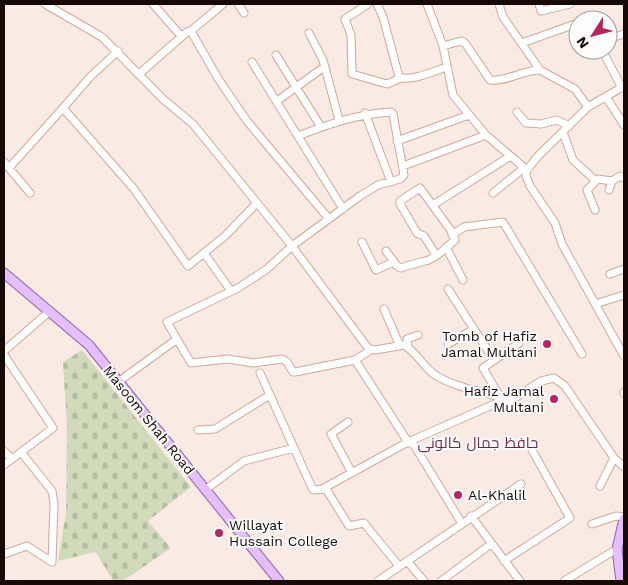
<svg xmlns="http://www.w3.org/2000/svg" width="628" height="585" font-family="'Work Sans',Cairo,sans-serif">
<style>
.cemetery{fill:url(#cemetery-stones)}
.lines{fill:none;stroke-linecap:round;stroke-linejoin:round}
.minor-casing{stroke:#cea99b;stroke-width:9}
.major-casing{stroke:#9163a7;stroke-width:11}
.minor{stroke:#fff;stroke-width:7}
.major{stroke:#e5befe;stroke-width:9}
.poi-dot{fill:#b3265e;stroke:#fbfbfb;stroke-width:2}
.labels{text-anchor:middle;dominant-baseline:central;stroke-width:4;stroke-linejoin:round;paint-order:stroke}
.poi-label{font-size:14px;fill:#170a06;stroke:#fbfbfb;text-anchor:end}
.street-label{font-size:14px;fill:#170a06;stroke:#fbfbfb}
.neighbourhood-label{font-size:15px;fill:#6f2a41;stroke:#fbfbfb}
</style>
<defs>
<pattern id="cemetery-stones" width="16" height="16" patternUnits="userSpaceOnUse" patternTransform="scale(1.25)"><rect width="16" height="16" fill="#d1dbbc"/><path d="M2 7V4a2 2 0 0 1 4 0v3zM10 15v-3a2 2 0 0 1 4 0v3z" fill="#b3bba0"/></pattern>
</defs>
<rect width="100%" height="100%" fill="#faeae4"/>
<path class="cemetery" d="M82,350L191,487L148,521L171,548L123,581H113L96,552L58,561L66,513L67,426L63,362Z"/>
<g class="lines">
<g class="minor-casing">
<path id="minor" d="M45,4L102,37L163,99L193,124L292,246L368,348L375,350L404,345C417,352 423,367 435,375C458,389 485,391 510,401L541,381L554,378L565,386L614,458L624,467
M153,4L181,36
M223,4L192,30V33L219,80L247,121L329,219
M238,4L244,13
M368,4L345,19L351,35L352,74L387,84L401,78
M377,4L383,17L399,77C411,82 434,71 447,67
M427,4L443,46L453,95L486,135L527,170
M499,4L503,17L540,70L575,89L588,107
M539,4L541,11L570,4
M309,33L323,60L339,120
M608,39L624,34
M522,43L578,23
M443,46L461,41L465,43L490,80C506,82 523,70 540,70
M602,50L622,88
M118,51L90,77L63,108L134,189L188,266L225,236L257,203
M276,55L321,127
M252,62L343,209
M139,74L187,32L192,30
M624,86L588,107L538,156L527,170L526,176L530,186L555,223L562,244L624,356
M606,97L624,125
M277,101L324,67
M517,112L526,123L541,124L557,120L569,126
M365,113L391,182
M563,132L573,160L596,181
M298,136C329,124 357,114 391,112L393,114L404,175L400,179L378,185L360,196L292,246L267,269L238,288L167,322L191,363L228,359L253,363L282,359L287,362L293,372H295L355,360L371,350
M397,141L469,115
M4,162L30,193L9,168L63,108
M403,166L486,135
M609,190L612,181L620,176L624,178
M493,193L524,168
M433,205L509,157
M595,210L587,190L598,179L612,181
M452,235L464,227L503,222L582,354
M362,242L376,270L394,262
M446,247L463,280
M386,251L397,266L401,268C409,265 417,263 425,261C434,260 448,246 455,240L452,232L420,188L400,201V204L417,233L424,236L436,255
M204,253L231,291
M610,274L624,269
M448,289L494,360
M595,304L624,295
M384,309L399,344
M448,344L474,329
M408,347L407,339L418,335
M4,351L50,311
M4,355L53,428L4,465
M355,360L408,442L414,445L461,522
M260,373L313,490L326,489L349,526L364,523L399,566
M118,382L177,339
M624,392V393
M499,395L483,368L519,343
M348,422L331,434L352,473
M198,430L215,429L270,395
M4,451L11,458
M600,486L614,458
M324,488L408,442L506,399
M205,490L244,461L294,448
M471,516L520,581
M592,524L616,516L624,517
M4,554L27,546L52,562L54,504L52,491L21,452
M407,561L424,581
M504,561L570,518L532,450
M378,581L521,484
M441,581L491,544
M564,581L617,549"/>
</g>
<g class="major-casing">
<path id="major" d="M4,273L89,345L279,581
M621,581L617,549L624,519"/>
</g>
<use href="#minor" class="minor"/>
<use href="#major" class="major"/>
</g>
<g class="poi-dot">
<circle cx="547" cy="344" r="5"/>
<circle cx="554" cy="399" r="5"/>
<circle cx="458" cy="495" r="5"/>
<circle cx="219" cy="533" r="5"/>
</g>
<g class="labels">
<g class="poi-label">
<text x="537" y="336">Tomb of Hafiz<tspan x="537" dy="16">Jamal Multani</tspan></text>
<text x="544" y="391">Hafiz Jamal<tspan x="544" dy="16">Multani</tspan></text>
<text x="468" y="495" text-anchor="start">Al-Khalil</text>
<text x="229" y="525" text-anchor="start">Willayat<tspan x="229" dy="16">Hussain College</tspan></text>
</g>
<g class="street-label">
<text transform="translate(149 420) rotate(51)">Masoom Shah Road</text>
</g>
<g class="neighbourhood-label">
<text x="478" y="443">حافظ جمال کالونی</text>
</g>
</g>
<rect width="628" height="585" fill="none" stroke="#170a06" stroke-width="10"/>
<g transform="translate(593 35) rotate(234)"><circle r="24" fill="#fbfbfb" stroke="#a09b99"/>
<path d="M0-4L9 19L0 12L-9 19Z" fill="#b3265e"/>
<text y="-8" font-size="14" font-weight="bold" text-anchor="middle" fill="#170a06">N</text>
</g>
</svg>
